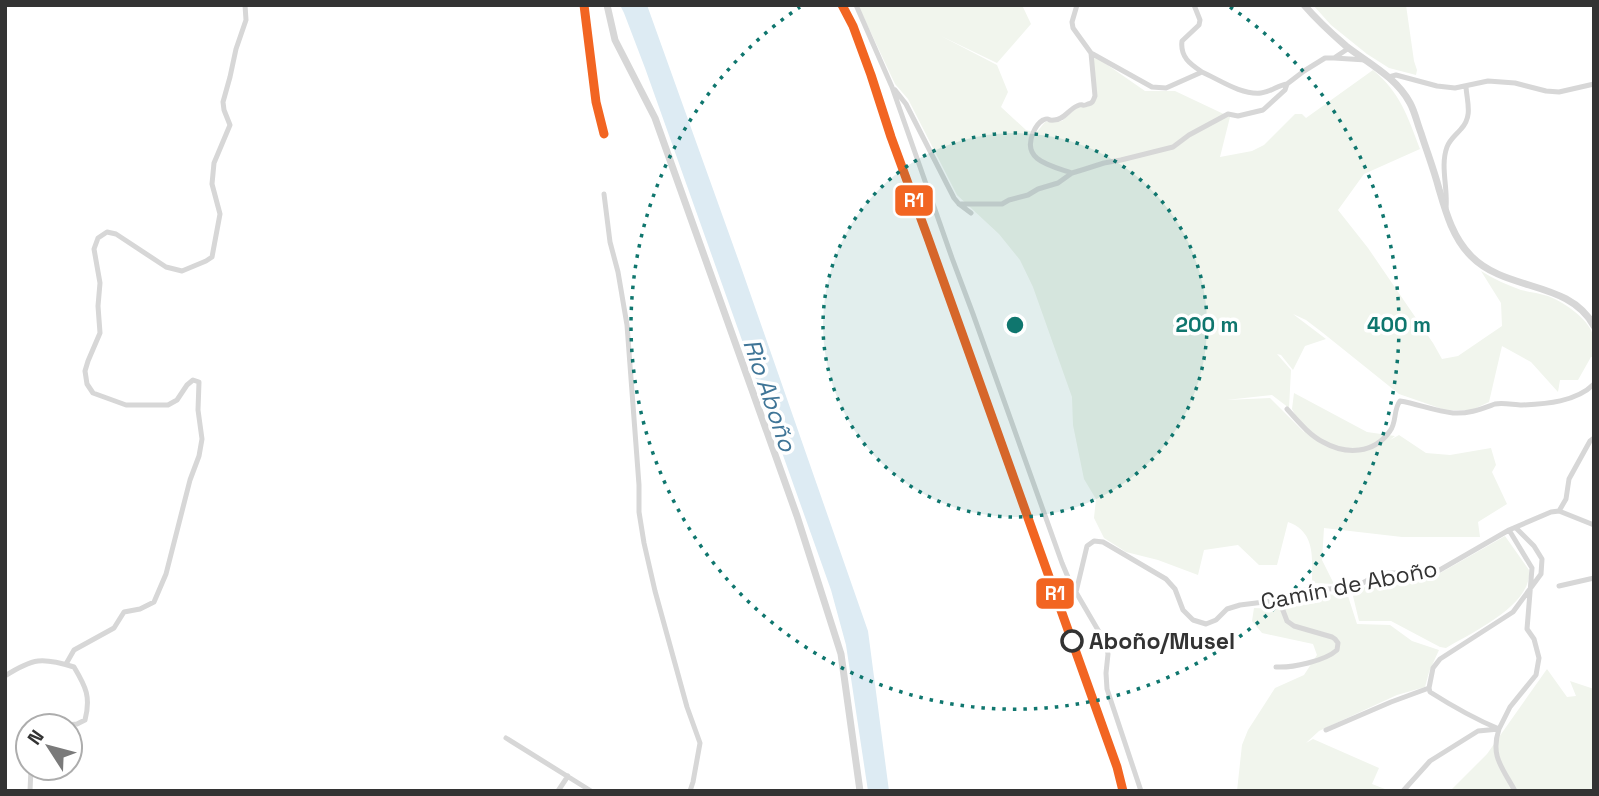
<svg xmlns="http://www.w3.org/2000/svg" width="1599" height="796" font-family="'Space Grotesk',sans-serif">
<style>
.green{fill:#f1f5ed}
.water{fill:#ddebf3}
.lines{fill:none;stroke-linecap:round;stroke-linejoin:round}
.minor{stroke:#d7d7d7;stroke-width:5}
.tertiary{stroke:#d7d7d7;stroke-width:7}
.rail-1-casing{stroke:#fff;stroke-width:14}
.rail-1{stroke:#f26522;stroke-width:9}
.ring{fill:none;stroke:#0f766e;stroke-width:3.5;stroke-dasharray:3.5 7}
.stop-dot{fill:#fff;stroke:#333;stroke-width:3.5}
.labels{text-anchor:middle;dominant-baseline:central;stroke-width:7;stroke-linejoin:round;paint-order:stroke}
.street-label{font-size:23px;fill:#333;stroke:#fff}
.stop-label{font-size:23px;font-weight:bold;fill:#333;stroke:#fff;text-anchor:start}
.water-label{font-size:24px;font-style:italic;fill:#3f7597;stroke:#fff}
.centre{fill:#0f766e;stroke:#fff;stroke-width:3.5}
.ring-label{font-size:21px;text-anchor:middle;font-weight:bold;fill:#0f766e;stroke:#fff;stroke-width:7;stroke-linejoin:round;paint-order:stroke}
.line-badge{stroke:#fff;stroke-width:2.5}
.badge-label{font-size:19px;text-anchor:middle;font-weight:bold;fill:#fff}
</style>
<rect width="100%" height="100%" fill="#fff"/>
<path class="green" d="M858,5H1022L1031,24L997,63L941,36L997,65L1008,92L1001,107L1026,130L1036,133L1045,122L1062,121L1079,106H1091L1096,96L1093,59L1096,57L1145,91H1175L1230,117L1220,157L1252,151L1264,145L1295,114H1302L1306,118L1373,70C1400,92 1408,117 1420,149L1364,174L1338,210L1368,248L1433,343L1442,359L1458,356L1502,326L1501,303L1481,271C1494,279 1507,285 1521,290C1530,292 1539,293 1548,296C1563,302 1583,315 1591,330C1595,338 1594,349 1594,357H1591L1578,380H1560L1558,392L1531,362L1502,346L1489,402L1472,410H1445L1399,394L1323,333L1306,320L1293,314L1326,339L1305,346L1293,370L1281,355L1277,354L1291,370L1289,408L1272,395L1226,400L1270,398L1305,433L1292,409L1294,393L1367,432L1395,436L1390,440L1399,435L1426,453L1450,455L1491,448L1496,465L1492,472L1507,504L1478,522L1480,537H1402L1324,528L1322,560L1334,584L1312,583C1312,558 1316,532 1288,522L1277,565H1259L1238,545L1204,550L1198,575L1158,560L1126,552L1104,538L1094,518L1096,499L1084,479L1073,425L1072,397L1033,287L1020,260L999,234L957,195L908,99L895,84Z
M1313,5H1406L1414,61L1417,70L1416,75L1389,68L1367,54L1331,25Z
M1505,536L1529,570C1533,605 1471,633 1446,648L1440,647L1391,621H1359L1353,596L1358,589L1389,581L1435,576Z
M1303,592L1348,596L1357,624L1390,625L1412,641L1439,650L1429,672L1425,687L1397,695L1319,731L1306,743L1313,739L1379,768L1372,784L1390,791H1237L1242,745L1248,730L1275,688L1304,675L1317,655L1313,644L1262,633L1252,621L1254,608L1278,609Z
M1547,669L1567,697L1576,696L1570,681L1594,689V791H1450L1487,754Z"/>
<path class="water" d="M620,5H647L742,270L868,631L889,791H868L846,645L831,590L645,68L624,13Z"/>
<g class="lines">
<path class="minor" d="M856,5L892,87L952,258L973,314L1062,563L1070,582L1105,642L1108,654L1106,673L1107,689L1141,791
M1194,5L1200,20L1199,25L1182,41C1180,57 1190,64 1202,72
M1091,53L1152,87L1166,88L1202,72C1220,80 1241,95 1261,93C1271,92 1278,85 1287,84
M1334,58L1366,60
M1389,77L1396,75L1437,86L1455,88L1488,81L1515,83L1546,91L1559,92L1594,84
M895,90L906,104L954,198L959,204L971,213
M1072,173C1052,166 1021,161 1033,133C1035,128 1038,123 1043,120C1051,117 1046,121 1054,120C1064,120 1069,109 1077,106C1086,102 1079,108 1088,104C1093,103 1093,101 1095,96L1091,53L1073,28L1072,22L1077,5
M604,194L610,242L618,272L627,325L639,485V512L644,543L655,591L687,707L700,743L693,782L690,791
M959,204H1002L1009,200L1028,195L1038,189L1058,183L1072,173L1082,170L1104,163L1121,160L1173,147L1189,135L1228,114L1238,116L1263,110L1285,90L1287,84L1304,71L1325,58H1334L1349,48
M1446,208C1448,188 1440,166 1447,147C1450,139 1456,135 1461,129C1473,116 1467,102 1466,87
M1287,409C1297,420 1309,435 1323,442C1346,455 1374,454 1390,431C1397,422 1393,410 1400,401C1418,404 1435,411 1453,413C1469,414 1481,409 1495,404C1503,402 1514,405 1522,405C1546,404 1576,402 1594,384
M1559,511L1566,499L1569,479L1590,441L1594,438
M1559,586L1594,578
M1076,592L1087,546L1094,541L1103,542L1166,579L1175,589L1183,610L1193,620L1206,624L1216,620L1227,609L1240,605L1279,600L1300,590L1354,588L1375,576L1387,573H1423L1438,571L1509,530L1551,512L1559,511L1594,525
M66,664L74,650L114,628L124,612L140,609L154,602L166,574L190,480L199,456L202,439L198,410L199,382L193,380L187,385L177,400L168,405H126L93,393L87,384L85,371L88,361L100,333L98,306L100,283L94,249L98,238L107,232L116,234L166,267L182,271L206,261L212,257L220,214L212,184L214,163L230,125L224,110L223,102L230,77L236,49L246,20L245,5
M1276,667C1292,668 1325,661 1337,650L1338,643L1335,639L1332,637L1294,626L1287,621L1279,600
M5,676C33,658 42,657 74,667C86,687 91,697 85,720L77,724L56,726
M1429,688L1430,692C1452,706 1475,719 1499,729C1490,756 1502,767 1515,791
M1326,730L1391,702L1429,688L1433,668L1440,659L1513,612L1541,574L1542,559L1534,546L1516,528
M506,738L591,791
M30,791L31,768
M558,791L568,776
M1403,791L1430,761L1478,731L1499,729L1510,707L1536,675L1539,658L1534,639L1527,629L1532,568L1509,530"/>
<path class="tertiary" d="M607,5L615,40L655,118L797,516L841,654L860,791
M1304,5C1317,20 1331,33 1346,46C1368,63 1396,77 1410,103C1415,112 1417,123 1421,133C1427,152 1434,170 1439,189C1446,213 1453,238 1471,256C1506,292 1569,280 1594,326"/>
<g class="rail-1-casing">
<path id="rail-1" d="M584,5L596,102L604,134
M842,5L853,26L871,75L891,137L928,238L1117,767L1123,791"/>
</g>
<use href="#rail-1" class="rail-1"/>
</g>
<circle cx="1015" cy="325" r="192" fill="#0f766e" fill-opacity=".12"/>
<g class="ring">
<circle cx="1015" cy="325" r="192"/>
<path d="M1230 7A384 384 0 1 1 800 7"/>
</g>
<circle class="stop-dot" cx="1072" cy="641" r="10"/>
<g class="labels">
<g class="street-label">
<text transform="translate(1349 585) rotate(-11)">Camín de Aboño</text>
</g>
<g class="stop-label">
<text x="1089" y="641">Aboño/Musel</text>
</g>
<g class="water-label">
<text transform="translate(770 395) rotate(71)">Rio Aboño</text>
</g>
</g>
<circle cx="1015" cy="325" r="10" class="centre"/>
<g class="ring-label">
<text x="1207" y="332">200 m</text>
<text x="1399" y="332">400 m</text>
</g>
<g class="line-badge">
<rect x="894" y="184" width="40" height="33" rx="7" fill="#f26522"/>
<rect x="1035" y="577" width="40" height="33" rx="7" fill="#f26522"/>
</g>
<g class="badge-label">
<text x="914" y="207">R1</text>
<text x="1055" y="600">R1</text>
</g>
<rect width="1599" height="796" fill="none" stroke="#333333" stroke-width="14"/>
<g transform="translate(49 747) rotate(306)"><circle r="33" fill="#ffffff" stroke="#adadad" stroke-width="2"/>
<path d="M0-5L12 26L0 18L-12 26Z" fill="#7a7a7a"/>
<text y="-10" font-size="19" font-weight="bold" text-anchor="middle" fill="#333333">N</text>
</g>
</svg>
